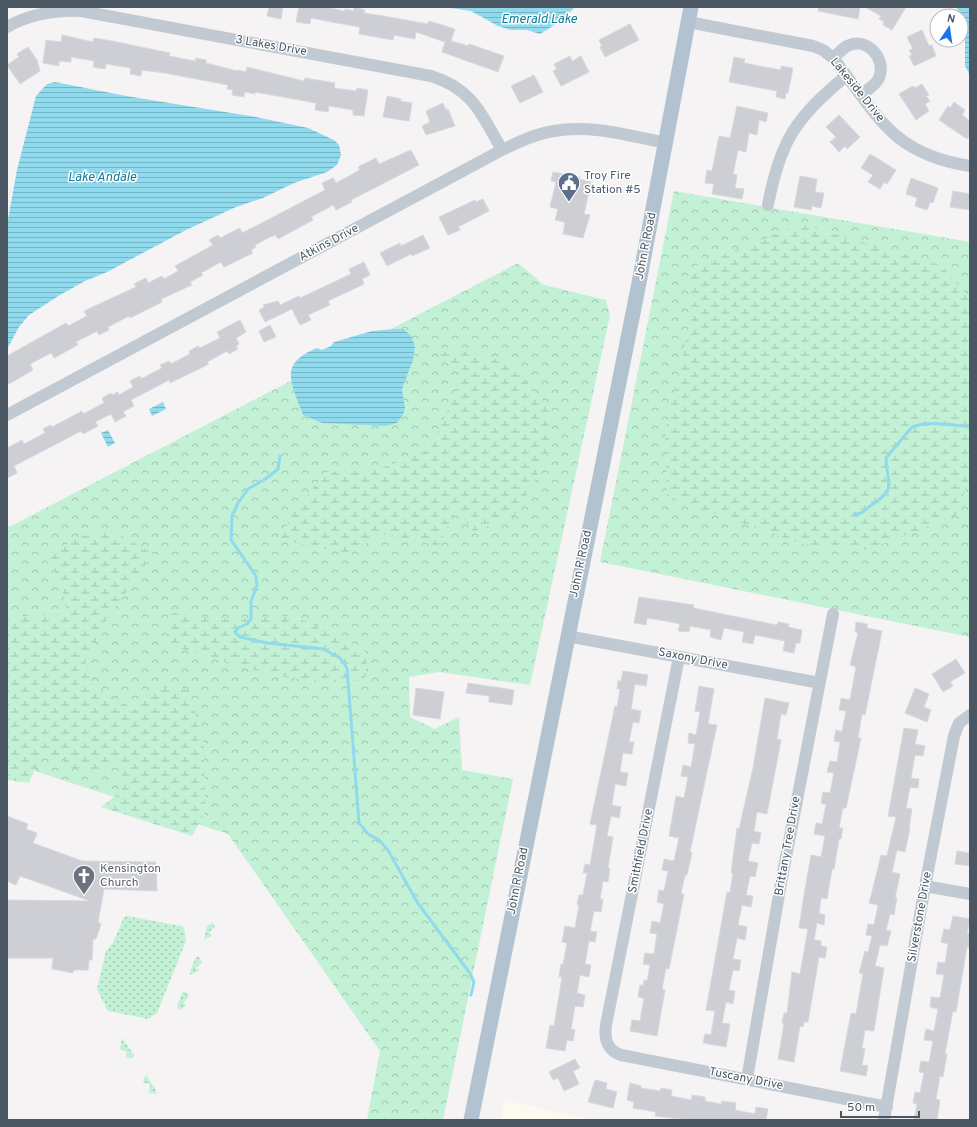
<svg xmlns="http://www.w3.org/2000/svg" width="977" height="1127" font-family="Overpass,sans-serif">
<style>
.commercial{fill:#fdf9ef}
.grass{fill:url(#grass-dots)}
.forest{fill:url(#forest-crowns)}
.wetland{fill:url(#wetland-marsh)}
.water{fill:url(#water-rules)}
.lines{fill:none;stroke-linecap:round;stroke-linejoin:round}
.stream{stroke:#90daee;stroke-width:3}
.building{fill:#cdcfd5;stroke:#d7d9de}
.minor{stroke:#c1cad2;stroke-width:12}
.major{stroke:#b3c2d1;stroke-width:15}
.labels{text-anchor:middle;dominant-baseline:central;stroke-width:3;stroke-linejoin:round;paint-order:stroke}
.street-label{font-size:12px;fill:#4a5661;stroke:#fff}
.service-label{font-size:12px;fill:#4e5e75;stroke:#fff;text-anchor:start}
.worship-label{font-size:12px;fill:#5b616d;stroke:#fff;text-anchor:start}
.water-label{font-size:13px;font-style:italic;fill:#0c7c9b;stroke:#fff}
</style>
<defs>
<pattern id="grass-dots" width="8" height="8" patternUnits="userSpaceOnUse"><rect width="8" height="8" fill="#c3f1d5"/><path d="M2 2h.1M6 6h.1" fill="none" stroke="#a0c6b0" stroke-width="1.8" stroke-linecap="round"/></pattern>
<pattern id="forest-crowns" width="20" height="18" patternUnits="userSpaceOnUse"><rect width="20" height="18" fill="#c3f1d5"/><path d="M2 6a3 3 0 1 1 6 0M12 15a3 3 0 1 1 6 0" fill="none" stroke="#a0c6b0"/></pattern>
<pattern id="wetland-marsh" width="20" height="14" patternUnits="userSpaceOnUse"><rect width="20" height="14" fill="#c3f1d5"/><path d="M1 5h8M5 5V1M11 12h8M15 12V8" fill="none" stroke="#a0c6b0"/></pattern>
<pattern id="water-rules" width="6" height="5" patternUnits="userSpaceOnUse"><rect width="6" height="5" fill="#90daee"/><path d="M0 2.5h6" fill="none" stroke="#78b4c4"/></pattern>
</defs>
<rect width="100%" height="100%" fill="#f5f3f3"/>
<path class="commercial" d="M504,1100L591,1120H500Z"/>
<path class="grass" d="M127,916L181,926L184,928L186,941L157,1013L148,1019L108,1011L97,989L106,951L113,943L124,917Z
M212,922L215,927L209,932L212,936L204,940L207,926Z
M196,957H199L202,963L196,967L199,971L190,975V971Z
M183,991L189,995L188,998L184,1002L186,1006L179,1010L177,1006Z
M122,1038L134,1055L133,1058L126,1057L127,1052L120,1049Z
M146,1075L156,1090V1094L149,1093L150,1084L144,1083L143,1080Z"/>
<path class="forest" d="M674,191L970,242V637L600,562Z
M518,263L544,285L606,300L610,315L530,685L439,672L409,677L410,717L435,729L459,717L462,770L513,779L443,1120H367L380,1051L228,834L7,762V528Z"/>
<path class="wetland" d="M801,224L942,266L969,297L970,477L957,515L868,550L802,544L667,497L665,433L689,327L690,268Z
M434,352H468L511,363L551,411V448L530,489L514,516L473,532L457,508L438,546L386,534L346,553L280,540L291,516L326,472L379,469L430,449L465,371Z
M111,530L153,554L108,617L85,662L92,685L135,710L153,686L189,690L204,744L205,813L192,836L101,807L122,791L123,752L105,772L64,767V756L41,755L29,783L7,780V617L67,614L61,580L44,558L80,536Z
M172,613L220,619L293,616L339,635L367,653L365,680C351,681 334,683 319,682C267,675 213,661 164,642Z"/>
<path class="water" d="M444,7H575L561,21L540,34L527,30H511L498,26L471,11Z
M956,7H970V75L965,66V36L962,17Z
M55,82L126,96L256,117L308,128L334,140L339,145L341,155L337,165L327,172L294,183L263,198L236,207L186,230L107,272L85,281L60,295L29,315L19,327L7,349V225L17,170L36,96L47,84Z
M395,329H404L411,336L415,346L413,360L402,389L405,408L403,415L397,423L386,426L322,423L303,415C291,382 278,364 317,348L322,350L331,346L334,342L372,331Z
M163,402L166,409L152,416L149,409Z
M108,430L115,443L108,447L101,433Z"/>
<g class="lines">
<path class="stream" d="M280,456L278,469L267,478L248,489L238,503L232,516L231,540L256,576L257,586L251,601V619L247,624L238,628L235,632L240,637L267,643L323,649L340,658L347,668L359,823L368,834L379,840L388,850L417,902L469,972L474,982L471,995
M854,514C863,514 864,511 870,506C898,488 887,487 886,458L911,428C923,420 956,425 970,427"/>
</g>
<path class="building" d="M269,7H283L281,19L267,16Z
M299,7H325L344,11L345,9L354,11V7L365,10L364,13L383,16L428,24L429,21L455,29L451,41L468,46L469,44L504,56L498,72L442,52L445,42L416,32L415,39L394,35L393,40L359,34L360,27L332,22L311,18L310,24L296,22Z
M819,7H860L858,19L818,11Z
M865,7H906L892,30L883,25L884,22L879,19L881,16Z
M630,24L639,40L605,57L600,47L602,46L599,40Z
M922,30L929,46L932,45L936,56L914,66L909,56L912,55L909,50L913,49L907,37Z
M62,35L93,42L94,38L112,41L170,53L169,56L195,61L196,58L206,60V63L237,71V70L246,72L247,67L304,81L305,78L335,83L334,88L356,91L357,88L368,90L364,116L353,115V110L329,106L328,112L315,110L316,103L255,92V94L245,92L244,97L232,95L233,90L227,89L228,85L165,73L142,70L141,76L130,74L131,68L106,64L105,69L93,67L94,61L71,57V62L59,61V66L43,63L46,40L61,42Z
M28,47L37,60L40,71L20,84L7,65L19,57L17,54Z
M570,56L572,61L581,56L589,72L561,86L553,71L557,69L554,64Z
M734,57L745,59L744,63L770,68L781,70V66L793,68L788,93H786L785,99L776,97L777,91L729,82Z
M534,75L543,92L520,103L511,86Z
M922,84L929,95L926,96L930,101L925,104L929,111L916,120L899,94L913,86L915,88Z
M387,96L401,99L400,101L412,103L409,121L383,117Z
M954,102L965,110L962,115L970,121V135L967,139L939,120L948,106L950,108Z
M443,103L446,110L448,109L455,126L426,135L422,126L430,122L426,111Z
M737,106L768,113L766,122L759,120L757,135L749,133L746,152L738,150L733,174L737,175L735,188L744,189L742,199L712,194L714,184L705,183L707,170L712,171L719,136L730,138Z
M839,115L860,137L847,149L845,146L839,152L830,142L836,137L826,127Z
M411,150L419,165L351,200L352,202L336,210L333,205L311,217L313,220L278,239L276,235L270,237L255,245L256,247L251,250L253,253L224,267L221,262L201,273L203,275L190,282L192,285L161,299L162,302L130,318L129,316L108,327L109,330L99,335L97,331L76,342L78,345L54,358L51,353L30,364L33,370L7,385V356L66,323L68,326L87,316L84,311L136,287L134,284L146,278L148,283L162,276L164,279L178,271L175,266L213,245L209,240L218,235L220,238L240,228L242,233L254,227L325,190L322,183L333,178L336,183L360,170L358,167L376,158L379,164Z
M870,154L896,170L887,184L884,182L880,189L868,182L873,175L861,168Z
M553,172L580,177L579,179L591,182L584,214L590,215L583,238L563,234L565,222L555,220L558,209L550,207L556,182L551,181Z
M800,176L817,179L815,192L824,193L821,208L812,206L811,210L794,207Z
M911,178L938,188L933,203L930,202L927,210L915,206L917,198L906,194Z
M953,191L970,194V210L950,207Z
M483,199L489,211L458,227L460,230L448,235L439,217L475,200L476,202Z
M423,235L430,248L412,256L411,254L387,266L380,253L400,243L401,246Z
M364,262L370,275L362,279L364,284L328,301L330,305L308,315L311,320L300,325L292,309L265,322L259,310L264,307L263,305L278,301L280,305L299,296L300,298L351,274L349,269Z
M240,320L246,332L236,338L239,344L236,346L238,349L229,354L227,351L207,362L209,364L199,369L170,383L169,380L131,400L134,406L123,412L126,416L115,422L111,414L95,422L98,426L83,434L81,431L14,466L17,473L7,478V448L22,440L24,444L45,433L43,429L51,425L52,427L82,411L83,414L104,403L102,398L111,393L112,395L118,392L119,395L133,387L130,381L140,376L141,379L162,368L160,365L169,361L171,364L190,354L189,351L198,346L200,348L220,338L217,332Z
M270,325L276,337L264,342L259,331Z
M639,597L694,605L693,608L777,625L778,622L789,624L788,627L802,630L800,643H796L794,653L783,651L785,641L755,635L753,644L742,642L744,632L724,628L721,640L710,637L711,630L690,626L689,632L678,631L680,624L666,621L647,618L646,625L634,623Z
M856,622L867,624V628L882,631L865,715L862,714L858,738H861L846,808H843L839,828H843L841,839H839L834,869H832L827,899L821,898L819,913L825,915L824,925L817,923L814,940L821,941V946L827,947L825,958L819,957L808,1022H804L803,1027L800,1026L794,1062L778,1059L784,1024L782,1023L784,1013H787L792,972L800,974L808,929L799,928L804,895L811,855L821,857L825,836L814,834L816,823L822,824L826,805L821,803L823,792L830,793L834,773L827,772L830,761L837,762L840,742L834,741L836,730L842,732L846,711L839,710L841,698L850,700L856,667L850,665L858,633L855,632Z
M956,659L965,673L950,682L953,686L943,692L932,674Z
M623,671L648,675L646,686L635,684L631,709L641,711L639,723L633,722L629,742H634L632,754L623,753L620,772L628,773L626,786L615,784L612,805L621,807L619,818L611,816L607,836L613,837L608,868H610L608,882L603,881L600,899H603L601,912L594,911L590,931L597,932L595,942L589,941L585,964L591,965L589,977L580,975L577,993L585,995L583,1007L575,1006L571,1029L575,1030L573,1041L567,1040L565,1051L546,1048L550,1025L554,1026L562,977H559L561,964L563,965L567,943L562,942L565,926L575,928L579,905H577L579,895H583L587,873H583L585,864L590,865L597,825L590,824L615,706L617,707L620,689H617L618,681H621Z
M468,683L514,690L512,705L489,702V696L466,693Z
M699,686L714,689L708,724L717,725L690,852L692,853L687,875H685L681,894H684L669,969L666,968L662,989L665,990L657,1036L630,1031L632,1020L640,1021L644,998L638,997L640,985L643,986L644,980L647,981L650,965L643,964L645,953L654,954L657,934L650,933L652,921L660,923L664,904L657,902L659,890L664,891L668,871L662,870L664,859L674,861L679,838L669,836L676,796L684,798L688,777L681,776L683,765L691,767L695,744L688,743L689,733L696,735L700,712L695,711Z
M416,688L444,692L440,719L413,715Z
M915,688L929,694L924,707L931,710L927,722L905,713Z
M765,698L789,703L786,715L781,714L777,739L781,740L767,814L757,812L754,831L761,833L759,844L752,843L748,861L758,863L755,877L750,876L746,895L753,896L751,907L742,905L738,925L747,927L745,940L737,938L733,959L741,960L739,971L733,970L729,990L735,991L733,1004L726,1002L722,1023L730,1024L726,1047L703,1043L705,1034L711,1035L715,1011L706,1010L727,892H730L733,873H731L737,828L739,829L753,768Z
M904,728L918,730L915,744L925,746L923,756L915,755L911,778L919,779L918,788L910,787L906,808L912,809L909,828H910L905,852L897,850L892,872L900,874L895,898H897L894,915L890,914L886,930L891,931L887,946L880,945L875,966L884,968L874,1031L865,1030L862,1048L865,1049L862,1065L868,1066L866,1076L840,1071L851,1013L856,1014L863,974L859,973L865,951L868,952L872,936L866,935L868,924L874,925L878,905L869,903L872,892L881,855L887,856L896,817L888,816Z
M7,816L28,824L26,829L37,833L33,843L82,861L156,862L157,891L104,889L98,922L101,924L96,939H93L92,960H89L88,970H74L73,973L52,969L53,958H7V900L90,901L20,876L16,885L7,881Z
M957,851L970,853V866L955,864Z
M953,916L970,919L967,933H970V947H967L956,1012L953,1011L945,1054H947L943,1077L940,1076L936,1099L940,1100L937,1120H914L917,1104L913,1103L915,1092L920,1093L924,1073L919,1072L921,1061L929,1062L933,1041L924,1040L926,1029L934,1031L938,1009L930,1007L931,997L940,998L944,975L936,974L938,962L945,963L948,944L941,942L944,929L950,930Z
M575,1059L580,1068L573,1071L579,1084L564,1091L558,1078L553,1080L549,1072Z
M595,1080L607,1083L606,1089L617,1092L613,1108L588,1102Z
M630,1083L641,1086V1088L660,1091L661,1088L672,1090L671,1096L691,1100L692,1095L705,1097V1101L721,1104L722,1101L736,1103L735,1110L755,1114L756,1107L768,1109L766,1120H687L655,1116L656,1112L633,1108L634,1102L627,1100Z"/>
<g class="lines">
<path class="minor" d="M688,22L813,46L823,50L833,58C878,115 891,154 970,166
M7,27C30,14 54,10 81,11L431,76C473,89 482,115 502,150
M833,58C837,55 842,49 847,46C867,36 887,59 879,78C876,85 867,90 861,95
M768,205C780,141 796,117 846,76
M7,415L502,150C519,142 535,134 554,131C590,124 630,136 666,143
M567,636L820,683
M679,657L606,1025C604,1039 607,1050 621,1055L887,1107
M925,886L970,894
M747,1079L781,883L833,614
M884,1120L925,886L954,736L959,723L970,715"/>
<path class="major" d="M471,1120L638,288L691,7"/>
</g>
<defs>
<g id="civic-pin" transform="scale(1.15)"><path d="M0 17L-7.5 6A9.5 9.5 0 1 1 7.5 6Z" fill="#5c6f8a" stroke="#fff"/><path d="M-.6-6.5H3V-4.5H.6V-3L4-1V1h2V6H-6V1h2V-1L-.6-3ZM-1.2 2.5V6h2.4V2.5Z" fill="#fff"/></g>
<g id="church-pin" transform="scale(1.15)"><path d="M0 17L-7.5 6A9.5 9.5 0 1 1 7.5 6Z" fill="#6b7280" stroke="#fff"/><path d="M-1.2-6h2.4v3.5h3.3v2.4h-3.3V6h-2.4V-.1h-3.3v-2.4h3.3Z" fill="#fff"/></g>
</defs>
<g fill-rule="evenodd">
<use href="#civic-pin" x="569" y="183"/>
<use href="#church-pin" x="84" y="876"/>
</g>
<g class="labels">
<g class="street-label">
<text transform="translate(271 46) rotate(10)">3 Lakes Drive</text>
<text transform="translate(857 90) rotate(51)">Lakeside Drive</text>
<text transform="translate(329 243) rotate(-28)">Atkins Drive</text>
<text transform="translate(646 246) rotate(-79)">John R Road</text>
<text transform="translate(581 564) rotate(-78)">John R Road</text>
<text transform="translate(693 659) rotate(11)">Saxony Drive</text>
<text transform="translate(788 846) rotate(-80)">Brittany Tree Drive</text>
<text transform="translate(641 851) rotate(-79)">Smithfield Drive</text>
<text transform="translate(518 881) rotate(-79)">John R Road</text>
<text transform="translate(920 917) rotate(-80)">Silverstone Drive</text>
<text transform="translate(746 1079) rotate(11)">Tuscany Drive</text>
</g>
<g class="service-label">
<text x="584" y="176">Troy Fire<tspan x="584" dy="14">Station #5</tspan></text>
</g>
<g class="worship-label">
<text x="100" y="869">Kensington<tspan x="100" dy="14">Church</tspan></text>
</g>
<g class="water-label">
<text x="539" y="20">Emerald Lake</text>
<text x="102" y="178">Lake Andale</text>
</g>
</g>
<rect width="977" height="1127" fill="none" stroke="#4a5661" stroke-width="16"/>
<g transform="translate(949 28) rotate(13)"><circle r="19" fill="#ffffff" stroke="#b7bbc0"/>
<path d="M0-3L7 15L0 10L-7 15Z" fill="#1a73e8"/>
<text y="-6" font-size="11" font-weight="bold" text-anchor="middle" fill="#4a5661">N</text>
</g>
<path d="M841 1111v6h78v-6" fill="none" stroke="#4a5661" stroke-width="2"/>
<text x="847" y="1111" font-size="12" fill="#4a5661" stroke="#ffffff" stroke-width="3" paint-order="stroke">50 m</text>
</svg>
